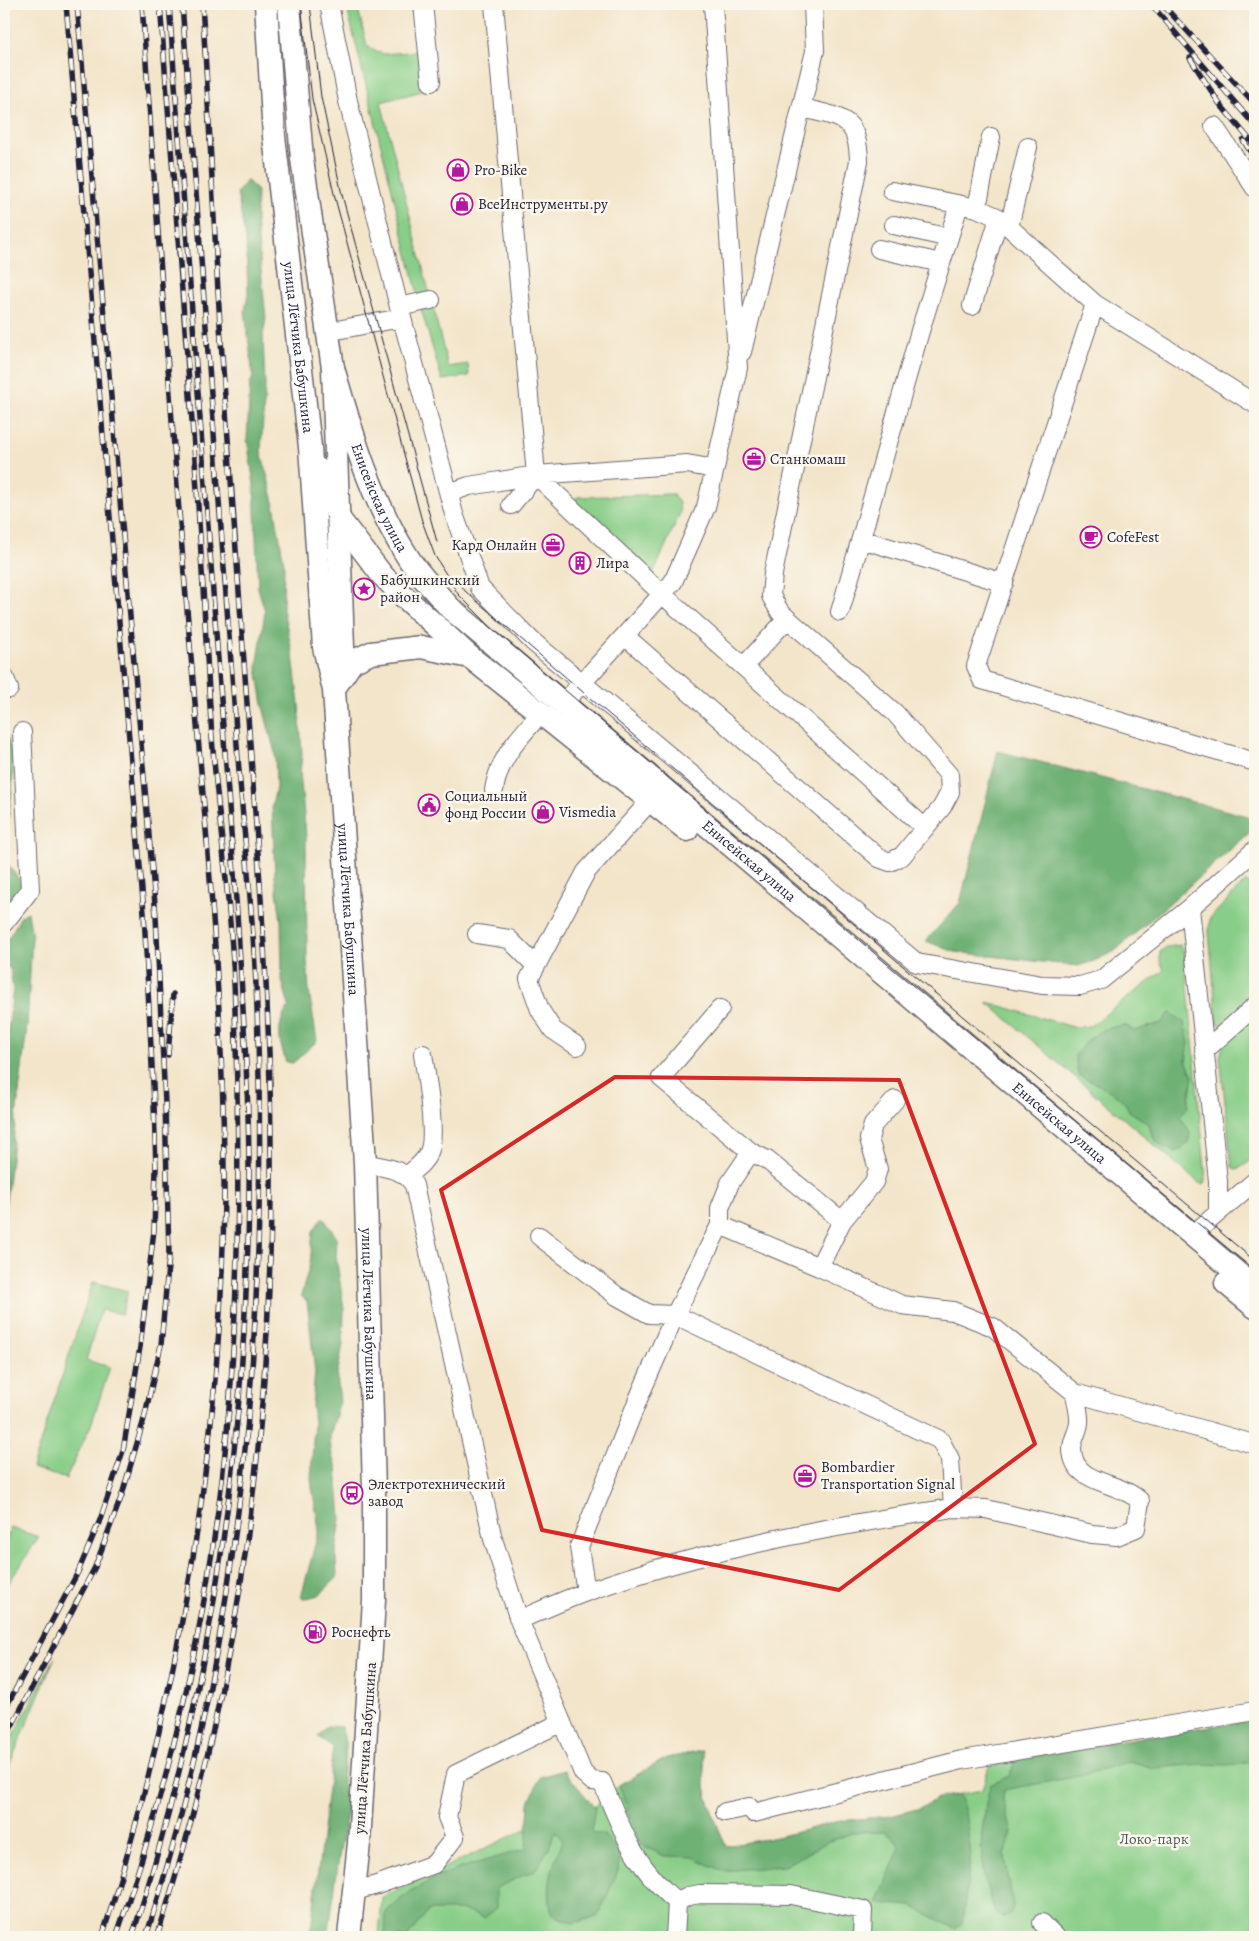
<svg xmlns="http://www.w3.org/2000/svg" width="1259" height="1941" font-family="Alegreya,serif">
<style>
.green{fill:#89ce88;stroke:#567862}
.forest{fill:#6eb174;stroke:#486a58}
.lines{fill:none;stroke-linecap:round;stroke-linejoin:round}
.minor-casing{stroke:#6b666d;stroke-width:20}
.major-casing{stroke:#6b666d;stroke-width:25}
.minor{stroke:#fff;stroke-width:18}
.major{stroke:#fff;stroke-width:22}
.tram{stroke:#22223b;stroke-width:1}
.rail-casing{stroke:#22223b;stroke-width:5.5}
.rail{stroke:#fbf7ec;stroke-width:4;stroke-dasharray:11;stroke-linecap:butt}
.marked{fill:none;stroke:#d62828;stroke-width:4;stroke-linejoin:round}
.labels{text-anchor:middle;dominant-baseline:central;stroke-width:5;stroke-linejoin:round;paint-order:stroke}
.poi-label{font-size:15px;fill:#22223b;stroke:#fbf7ec;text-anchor:start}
.street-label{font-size:15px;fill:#22223b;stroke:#fbf7ec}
.park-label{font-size:15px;fill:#465e56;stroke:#fbf7ec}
</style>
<rect width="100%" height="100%" fill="#fbf7ec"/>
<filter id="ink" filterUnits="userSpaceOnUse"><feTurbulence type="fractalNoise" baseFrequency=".02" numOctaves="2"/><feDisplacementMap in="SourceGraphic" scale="10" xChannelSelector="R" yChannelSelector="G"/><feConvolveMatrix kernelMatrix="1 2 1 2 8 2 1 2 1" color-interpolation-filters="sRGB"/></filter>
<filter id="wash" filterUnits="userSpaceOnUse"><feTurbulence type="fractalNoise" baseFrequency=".0096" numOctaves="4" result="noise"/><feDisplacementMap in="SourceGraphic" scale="20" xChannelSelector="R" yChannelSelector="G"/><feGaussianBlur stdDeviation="1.12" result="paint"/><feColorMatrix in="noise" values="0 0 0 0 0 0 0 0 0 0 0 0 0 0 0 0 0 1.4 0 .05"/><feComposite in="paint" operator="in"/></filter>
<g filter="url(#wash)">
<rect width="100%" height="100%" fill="#f3e5ca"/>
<path class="green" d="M346,4H357L367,46L383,54L422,51L426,90L381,102L429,292L418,295Z
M433,307L448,367L468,364L469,376L442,380L421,309Z
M673,494L679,503L680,513L654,572L574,502L577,497Z
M1246,881L1255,891V997L1225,1023L1220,1025L1217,1022L1209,932L1210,918Z
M1180,945L1184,950L1186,966L1206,1180L1204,1185L1199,1183L987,1002L1073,1027L1090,1026L1164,970L1160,961V952L1167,947Z
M1255,1015V1158L1237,1170L1232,1167L1220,1057L1224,1043Z
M93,1282L128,1291L122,1314L101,1310L86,1360L110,1367L91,1425L66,1479L32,1468Z
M11,1528L39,1537L4,1590V1546Z
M55,1657L4,1778V1753Z
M1255,1724V1937H379L382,1897L526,1829L577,1822L619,1785L667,1758L702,1751C705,1761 704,1768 704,1778C706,1801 717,1825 726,1846L778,1837L840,1821L891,1816L921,1808L938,1798L982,1790L989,1766Z"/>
<path class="forest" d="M247,180L257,191L256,220L266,319L263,335L265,386L261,451L273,498L284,564L283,609L293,656L299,704L302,755L300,772L306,837L307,959L309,991L317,1041L293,1063L286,1062C279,1041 275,1026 289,1006L282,981L281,921L275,877L272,805L276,788L275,753L264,711L257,668L265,611L258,588L254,485L247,439L250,384L253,377L245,311L248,293L246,242L237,193Z
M4,729C25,775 2,813 7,859C8,871 22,876 22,889L4,914Z
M998,751L1247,816L1255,828L1115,951L1094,961L1078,966L955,952L926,941L960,903Z
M28,912L32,937L27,1027L4,1217V1064L13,989L10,968L4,967V946L21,916Z
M1170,1013L1184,1022L1189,1043L1186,1060L1193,1076L1188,1107L1180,1116L1190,1132L1189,1143L1176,1152C1160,1146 1152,1142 1149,1124L1129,1111C1123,1092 1094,1084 1078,1075L1075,1056C1090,1036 1099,1028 1125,1025L1134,1031L1161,1023Z
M323,1217L337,1238L336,1256L344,1309L343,1344L337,1376L340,1402L330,1435L331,1451L337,1467L341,1519L336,1552L337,1578L319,1595L303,1599L301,1597L319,1530L311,1480L314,1422L312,1406L315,1372L307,1301L301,1296L310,1264L313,1231Z
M1255,1719V1762L1228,1765L1202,1764L1153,1768L1130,1761L1080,1776L1004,1790L1003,1799L1012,1832L1005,1856L1013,1906L1011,1913L1004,1918L996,1914C976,1864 979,1836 990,1785L1009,1776L1017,1757Z
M327,1726L342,1727L346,1747L342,1780L348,1810L340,1850L328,1937H310L333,1747L318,1737Z
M702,1751C705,1761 704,1768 704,1778C706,1801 717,1825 726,1846L778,1837L840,1821L891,1816L921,1808L938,1798L960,1795L965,1812L971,1854L962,1923L956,1929L911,1906L877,1903L899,1849L897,1841L885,1832L852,1833L827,1842L784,1866L722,1871L693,1857L664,1856L640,1844L619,1785L667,1758Z
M564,1770L595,1808L591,1832L604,1835L620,1854L618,1871L598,1916L574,1923L552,1915C546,1887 551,1867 563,1841L555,1831L549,1848L535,1870L496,1888V1909L484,1918L463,1910H429L407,1937H385L386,1912C427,1872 473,1865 526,1849L529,1803L540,1777Z"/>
</g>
<g filter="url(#ink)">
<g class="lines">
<g class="minor-casing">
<path id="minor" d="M329,4L348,101L399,307L454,514L480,588L532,641L917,963L1042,985L1080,986L1101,980L1190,908L1255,850
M423,4L431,82
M494,4L536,475L511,505
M1214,126L1255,188
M892,191L977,208L999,218
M977,208L991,137
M894,225L949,238
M1009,227L1028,147
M879,249L941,263
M972,306L999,218L1095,304
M399,307L431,300
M326,332L401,318
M742,352L815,51L813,4
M1255,404L1095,304L976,666L982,680L1255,762
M715,469L687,464L536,475L662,594L925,828
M449,493L469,486L536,475
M861,539L1004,583
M840,612L920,331L959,205
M625,636L879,858L890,862L902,856L942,807L950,792L949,775L895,713L780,612L771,596L773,574L859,161C858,116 841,118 803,108
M744,666L787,619
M4,676L9,689
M563,704L673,582L706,507L738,368L713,4
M494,790C499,757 520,737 541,713
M1190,908L1218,1181V1213
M4,923L30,890L22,732
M477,934L509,939L536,966
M720,1009L661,1078L751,1152L767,1160L842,1221L874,1182L878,1169L869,1139L873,1125L895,1100
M577,1046L553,1030L540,1010L529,979L586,872L651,800
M1204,1051L1255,1006
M365,1163C383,1168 403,1167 414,1185L493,1539L519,1620L583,1773L592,1781L602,1782C623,1832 634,1866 677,1902
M408,1175C416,1168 425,1162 429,1152C437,1135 426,1075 423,1054
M720,1225L819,1267L842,1221
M539,1236L617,1296L649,1314L675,1315L720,1225V1208L730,1183L751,1152
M1191,1236L1255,1181
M819,1267L902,1305L953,1311L993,1327L1075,1393L1250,1443
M586,1592L579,1547L639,1397L675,1315L940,1440L950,1459L953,1508L986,1509L1092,1534L1117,1536L1136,1528L1140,1501C1119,1480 1073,1486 1072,1449C1072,1440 1078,1432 1079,1423C1080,1414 1076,1402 1075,1393
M519,1620C542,1610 566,1599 589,1591C706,1549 831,1526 953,1508
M725,1812L749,1807L754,1813L962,1760L1255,1711
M354,1891L377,1885L434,1864L455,1837L447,1817L456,1774L562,1722
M677,1902L688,1896L700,1894L791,1895L863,1910L862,1937
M1042,1923L1056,1937
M675,1937L677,1902"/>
</g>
<g class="major-casing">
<g id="major">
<path id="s1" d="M266,4L274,136L310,447L324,647L334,690L365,1163L374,1490V1600L359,1843L349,1937"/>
<path d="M289,4L302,159L333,368L343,647L335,684"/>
<path id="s2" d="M333,368C352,434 371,500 409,559C420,576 436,592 450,608L1255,1288"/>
<path d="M318,469L340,520L382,575L400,593L470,657L687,830"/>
<path d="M337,684L352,662L371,653L421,647L470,657"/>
<path d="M1226,1283L1255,1307"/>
</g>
</g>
<use href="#minor" class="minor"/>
<use href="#major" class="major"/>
<path class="tram" d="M301,4L312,99L335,198L422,521L435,556L458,594L492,628L893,969L1255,1271
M310,4L321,97L342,195L437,542
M461,585L465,591L917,978L1255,1261"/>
<g class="rail-casing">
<path id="rail" d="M1151,4L1255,126
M1162,4L1255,104
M1190,58L1219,103L1255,146
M1243,140L1255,159
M168,1055L173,994
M4,1711L78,1572L100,1520L123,1451L140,1347L154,1230L156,1169L154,1104L144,913L66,4
M4,1741L95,1567L122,1495L144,1419L161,1345L169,1255L165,1103L156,916L77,4
M102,1937C178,1704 222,1441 224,1196C225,1000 203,804 187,609C170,408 156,206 142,4
M116,1937C168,1790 203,1635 222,1480C240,1324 240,1166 235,1010C233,919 219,828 212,737C205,636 201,535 193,434C183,290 171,147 160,4
M132,1937C210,1699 245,1450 249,1199C250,1104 243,1008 237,913L169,4
M146,1937C242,1635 269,1325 257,1009C254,911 241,814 235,716C218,479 199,241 182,4
M157,1937C234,1698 270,1447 271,1195C273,1003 254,811 241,619C234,531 228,443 222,355C214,238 210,121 202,4"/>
</g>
<use href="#rail" class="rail"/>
</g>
</g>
<path class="marked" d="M615,1077L899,1080L1035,1444L839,1590L542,1530L441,1190Z"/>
<defs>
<g id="shop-ring" transform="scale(1.125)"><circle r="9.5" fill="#fbf7ec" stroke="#b5179e" stroke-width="1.5"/><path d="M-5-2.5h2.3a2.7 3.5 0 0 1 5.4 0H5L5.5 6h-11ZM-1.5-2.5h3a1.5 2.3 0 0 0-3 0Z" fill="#b5179e"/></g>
<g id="office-ring" transform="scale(1.125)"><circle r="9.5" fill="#fbf7ec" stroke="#b5179e" stroke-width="1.5"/><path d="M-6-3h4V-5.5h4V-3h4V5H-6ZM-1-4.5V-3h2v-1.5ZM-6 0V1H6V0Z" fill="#b5179e"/></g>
<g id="cafe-ring" transform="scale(1.125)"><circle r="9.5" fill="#fbf7ec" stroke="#b5179e" stroke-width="1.5"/><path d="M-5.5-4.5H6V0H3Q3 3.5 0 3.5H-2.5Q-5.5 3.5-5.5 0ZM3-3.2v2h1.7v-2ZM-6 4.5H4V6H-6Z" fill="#b5179e"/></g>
<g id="building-ring" transform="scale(1.125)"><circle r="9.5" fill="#fbf7ec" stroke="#b5179e" stroke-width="1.5"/><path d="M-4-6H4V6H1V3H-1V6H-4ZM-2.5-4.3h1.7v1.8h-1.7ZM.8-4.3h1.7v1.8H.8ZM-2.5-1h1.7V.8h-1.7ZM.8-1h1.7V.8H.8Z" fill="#b5179e"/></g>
<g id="sight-ring" transform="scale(1.125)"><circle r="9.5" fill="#fbf7ec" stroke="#b5179e" stroke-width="1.5"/><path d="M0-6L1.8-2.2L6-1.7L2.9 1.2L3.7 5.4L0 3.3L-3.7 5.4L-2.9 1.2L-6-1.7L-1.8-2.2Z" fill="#b5179e"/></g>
<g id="civic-ring" transform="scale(1.125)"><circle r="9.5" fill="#fbf7ec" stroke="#b5179e" stroke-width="1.5"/><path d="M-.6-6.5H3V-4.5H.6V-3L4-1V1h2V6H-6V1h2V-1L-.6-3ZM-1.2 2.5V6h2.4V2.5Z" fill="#b5179e"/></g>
<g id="bus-ring" transform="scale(1.125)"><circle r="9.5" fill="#fbf7ec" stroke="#b5179e" stroke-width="1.5"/><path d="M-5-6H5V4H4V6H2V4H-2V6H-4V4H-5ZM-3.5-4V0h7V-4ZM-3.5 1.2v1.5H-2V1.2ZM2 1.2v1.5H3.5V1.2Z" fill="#b5179e"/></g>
<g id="fuel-ring" transform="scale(1.125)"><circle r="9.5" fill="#fbf7ec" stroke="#b5179e" stroke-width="1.5"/><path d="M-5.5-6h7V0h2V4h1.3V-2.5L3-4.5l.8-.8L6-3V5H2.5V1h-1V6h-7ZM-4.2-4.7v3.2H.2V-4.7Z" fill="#b5179e"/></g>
</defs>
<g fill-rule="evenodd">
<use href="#shop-ring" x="458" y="170"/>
<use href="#shop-ring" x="462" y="204"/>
<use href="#office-ring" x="754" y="459"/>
<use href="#cafe-ring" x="1091" y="537"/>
<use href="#office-ring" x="553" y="545"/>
<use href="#building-ring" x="580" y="563"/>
<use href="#sight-ring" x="364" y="589"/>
<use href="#civic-ring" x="429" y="805"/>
<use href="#shop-ring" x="543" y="812"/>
<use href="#office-ring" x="805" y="1476"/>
<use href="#bus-ring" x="352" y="1493"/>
<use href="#fuel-ring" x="315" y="1632"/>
</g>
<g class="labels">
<g class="poi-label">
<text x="474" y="170">Pro-Bike</text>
<text x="478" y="204">ВсеИнструменты.ру</text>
<text x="770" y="459">Станкомаш</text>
<text x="1107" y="537">CofeFest</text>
<text x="537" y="545" text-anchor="end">Кард Онлайн</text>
<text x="596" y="563">Лира</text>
<text x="380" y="580">Бабушкинский<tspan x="380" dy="17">район</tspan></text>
<text x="445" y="796">Социальный<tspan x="445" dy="17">фонд России</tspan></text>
<text x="559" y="812">Vismedia</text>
<text x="821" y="1467">Bombardier<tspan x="821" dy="17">Transportation Signal</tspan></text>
<text x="368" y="1484">Электротехнический<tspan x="368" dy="17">завод</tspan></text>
<text x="331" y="1632">Роснефть</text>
</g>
<g class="street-label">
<text stroke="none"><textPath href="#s1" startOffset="345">улица Лётчика Бабушкина</textPath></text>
<text stroke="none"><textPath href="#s2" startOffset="138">Енисейская улица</textPath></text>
<text stroke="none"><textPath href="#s2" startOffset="662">Енисейская улица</textPath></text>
<text stroke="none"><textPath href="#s1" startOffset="910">улица Лётчика Бабушкина</textPath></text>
<text stroke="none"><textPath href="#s2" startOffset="1068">Енисейская улица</textPath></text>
<text stroke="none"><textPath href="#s1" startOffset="1315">улица Лётчика Бабушкина</textPath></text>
<text transform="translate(365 1748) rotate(-86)">улица Лётчика Бабушкина</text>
</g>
<g class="park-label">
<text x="1154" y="1839">Локо-парк</text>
</g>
</g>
<rect width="1259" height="1941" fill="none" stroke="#fbf7ec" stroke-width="20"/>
</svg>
